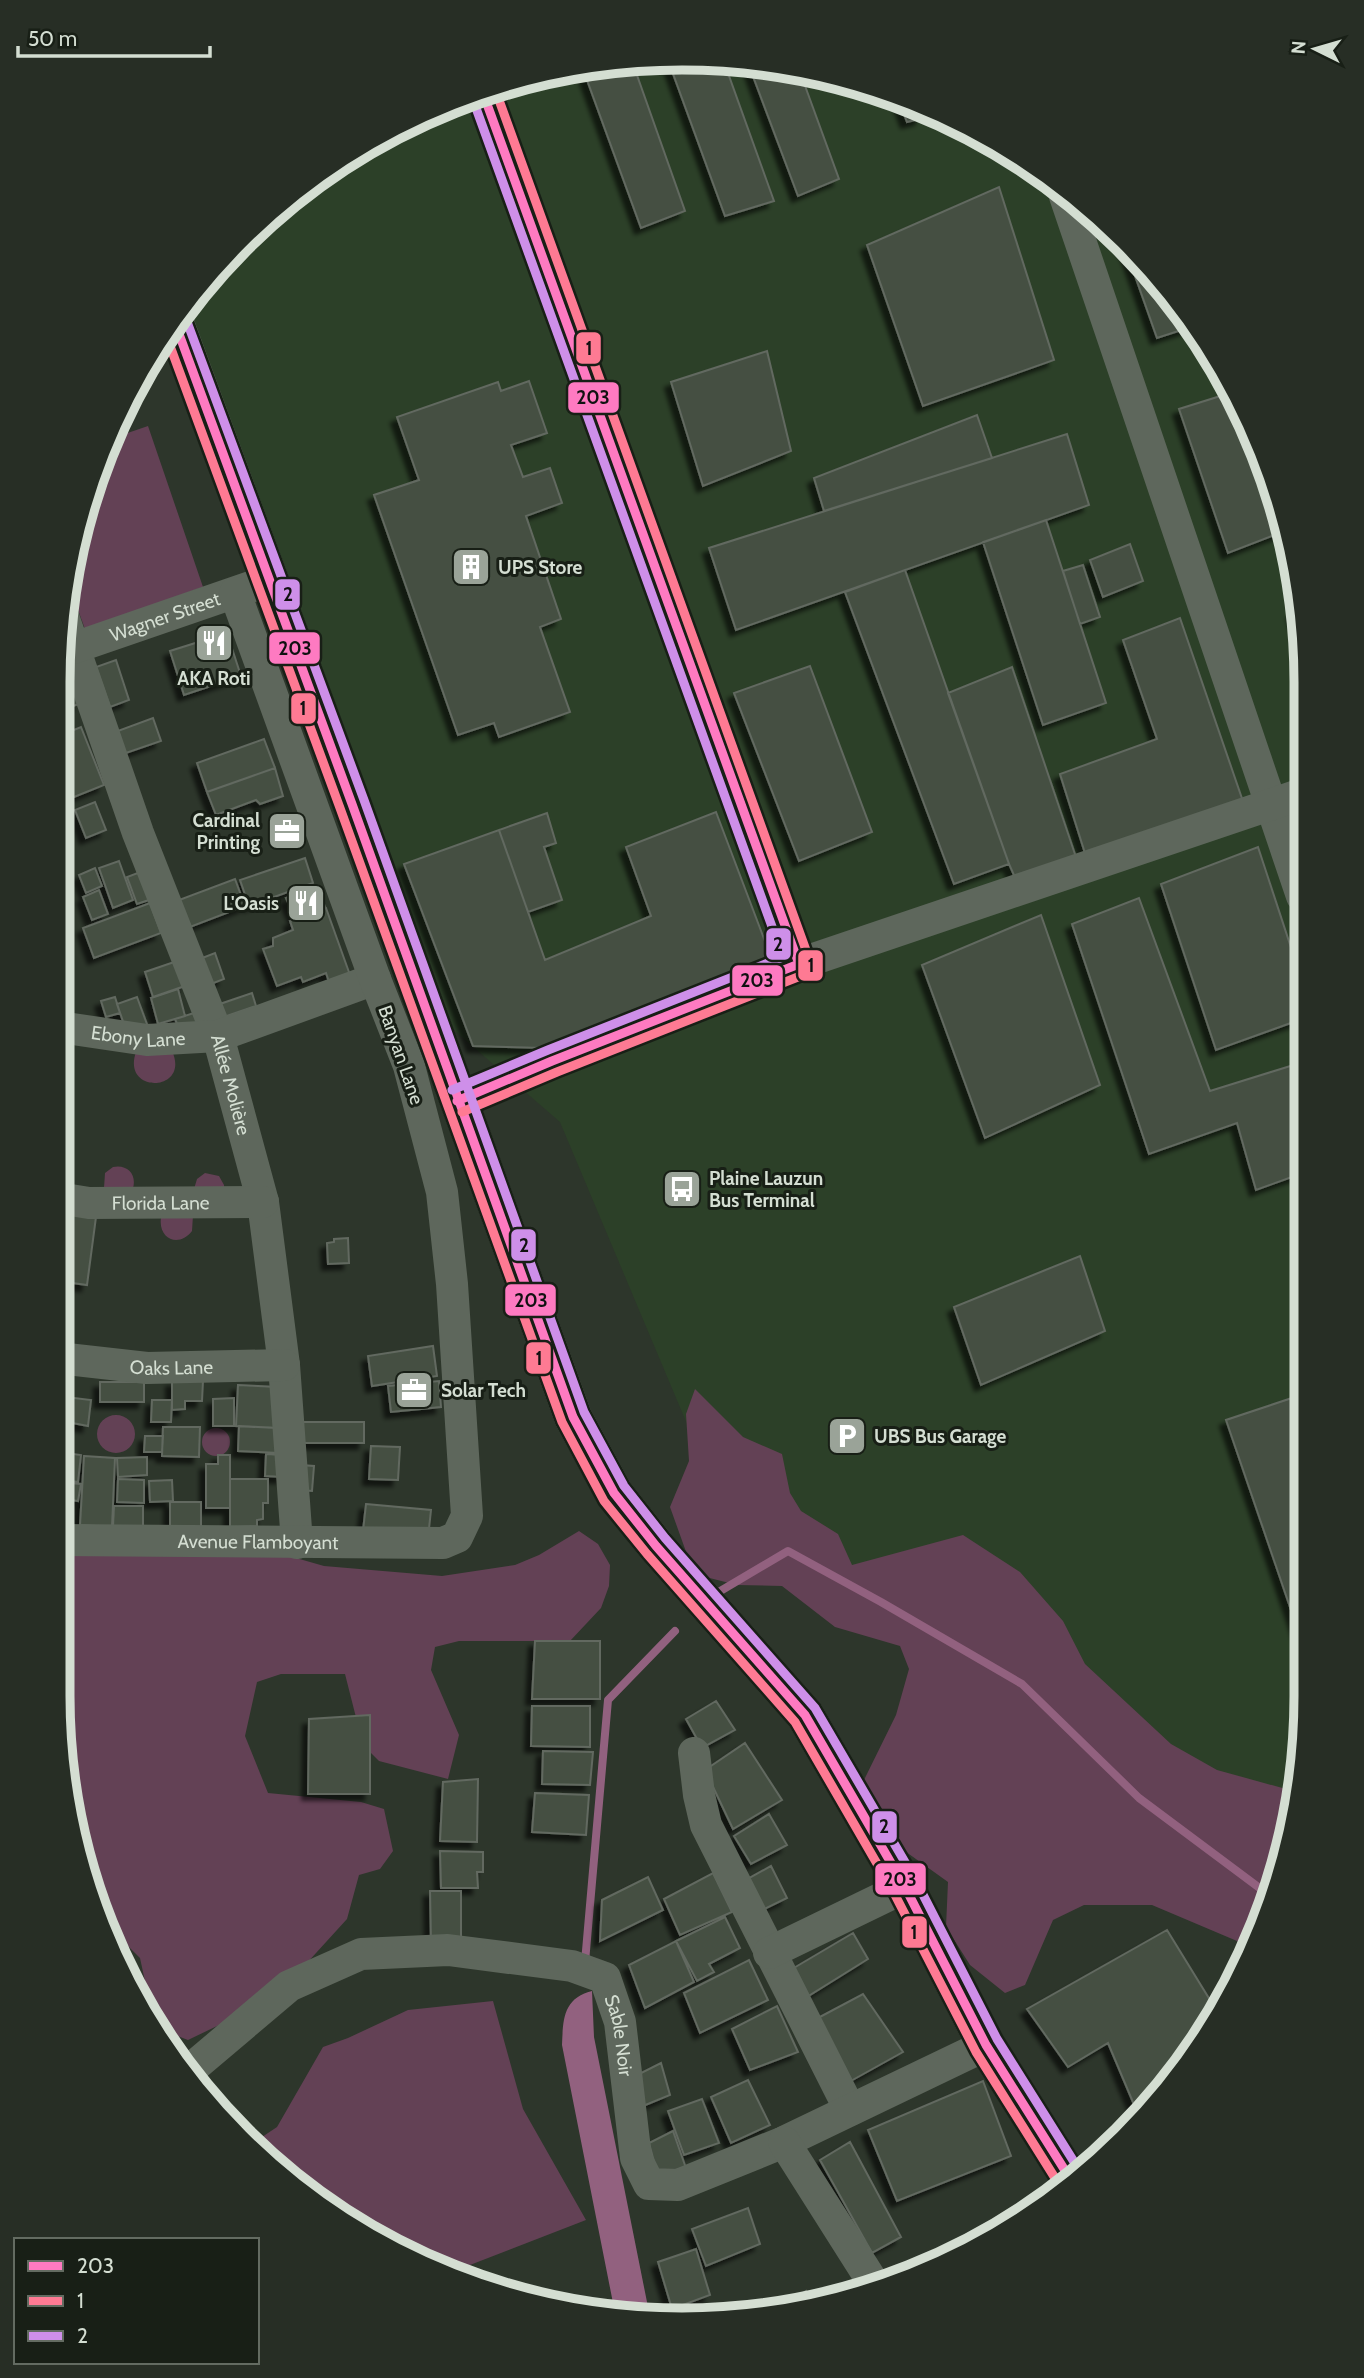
<svg xmlns="http://www.w3.org/2000/svg" width="1364" height="2378" font-family="Cabin,sans-serif">
<style>
.built{fill:#2c4028}
.green{fill:#634155}
.water{fill:#92617f}
.lines{fill:none;stroke-linecap:round;stroke-linejoin:round}
.stream{stroke:#92617f;stroke-width:8}
.building{fill:#455043;stroke:#626960;stroke-width:2;filter:url(#shadow)}
.street{stroke:#5e675c;stroke-width:32}
.primary{stroke:#647261;stroke-width:38}
.bus-1-casing{stroke:#181f16;stroke-width:14}
.bus-2-casing{stroke:#181f16;stroke-width:14}
.bus-3-casing{stroke:#181f16;stroke-width:14}
.bus-1{stroke:#fe7ac1;stroke-width:9}
.bus-2{stroke:#fe7a93;stroke-width:9}
.bus-3{stroke:#ce8fe9;stroke-width:9}
.labels{text-anchor:middle;dominant-baseline:central;stroke-width:6;stroke-linejoin:round;paint-order:stroke}
.poi-label{font-size:19px;font-weight:bold;fill:#d4ded2;stroke:#181f16;text-anchor:start}
.street-label{font-size:19px;fill:#d4ded2;stroke:#181f16}
.rim{fill:none;stroke:#d4ded2;stroke-width:9}
.line-badge{stroke:#181f16;stroke-width:2.5}
.pale-badge-label{font-size:19px;text-anchor:middle;font-weight:bold;fill:#111}
</style>
<defs>
<filter id="shadow"><feDropShadow dx="-6" dy="6" stdDeviation="2" flood-color="#0009"/></filter>
</defs>
<rect width="100%" height="100%" fill="#2d362b"/>
<path class="built" d="M642,59L764,63L883,91L994,142L1123,240L1201,336L1273,481L1301,601L1305,1736L1285,1836L743,1557L560,1122L432,1011L187,307L213,270L302,187L406,122L521,79Z"/>
<path class="green" d="M148,426L203,587L85,629L70,588L91,482L110,439Z
M172,1051C191,1092 121,1095 136,1052Z
M113,1167C127,1164 137,1174 133,1188H104L105,1173Z
M205,1173L219,1176L224,1185V1190L194,1189L197,1179Z
M193,1215L192,1231C179,1248 158,1239 161,1218Z
M695,1389L743,1437L782,1454L790,1493L801,1511L838,1534L852,1565L963,1535L1020,1572L1063,1621L1085,1664L1171,1744L1217,1770L1286,1789L1293,1796L1273,1896L1249,1950L1237,1941L1152,1905H1084L1053,1920L1025,1985L1005,1993L970,1965L946,1927L948,1882L895,1844L864,1780L896,1715L909,1669L900,1646L835,1627L782,1586L737,1585L694,1574L670,1507L689,1461L686,1414Z
M97 1434a19 19 0 1 1 38 0a19 19 0 1 1-38 0Z
M202 1442a14 14 0 1 1 28 0a14 14 0 1 1-28 0Z
M579,1531L598,1544L610,1565L609,1586L601,1608L570,1641H459L435,1647L431,1670L459,1735L448,1779L379,1761L363,1745L345,1674H281L257,1682L245,1736L268,1793L361,1802L384,1809L393,1851L380,1869L359,1875L347,1919L275,1998L188,2040L167,2032L156,2019L151,2009L140,1958L125,1943L111,1934L91,1896L58,1696V1544L268,1550L324,1566L442,1576L515,1565L539,1555Z
M493,2001L523,2109L586,2220L457,2270L335,2215L256,2141L277,2127L323,2047L348,2038L408,2010Z"/>
<path class="water" d="M592,1991L594,2037L649,2312L614,2308L562,2045C563,2020 563,1998 592,1991Z"/>
<g class="lines">
<path class="stream" d="M717,1593L788,1551L881,1602L1022,1684L1139,1798L1273,1898
M585,1962L608,1700L675,1631"/>
</g>
<path class="building" d="M668,60L724,62L774,201L725,216Z
M632,61L685,211L641,228L583,69Z
M748,63H764L800,72L839,179L798,196Z
M898,98L924,110L920,119L907,122Z
M999,187L1054,360L923,406L867,245Z
M1122,239L1123,240L1194,326L1157,338Z
M767,351L791,451L703,486L671,382Z
M529,381L547,433L511,445L523,477L550,468L562,503L526,516L561,619L540,627L570,712L499,737L494,723L458,735L374,495L419,480L397,417L498,382L501,391Z
M1230,393L1273,481L1285,531L1228,553L1179,409Z
M977,415L992,458L824,511L814,478Z
M1067,434L1089,505L736,630L709,548Z
M1046,520L1106,703L1043,725L983,542Z
M1130,544L1143,581L1103,597L1090,560Z
M1083,565L1100,617L1080,624L1063,571Z
M905,570L1009,864L954,884L845,592Z
M1301,611V638L1293,613Z
M1180,618L1247,813L1089,866L1060,774L1157,739L1123,640Z
M227,633L241,676L184,695L170,651Z
M116,660L129,700L110,707L96,667Z
M810,666L872,832L799,861L734,693Z
M1012,667L1080,869L1020,889L1009,864L948,693Z
M70,679L79,704L59,711V684Z
M153,718L161,741L123,754L115,732Z
M81,727L104,785L59,803V736Z
M264,739L275,768L207,792L197,763Z
M275,768L283,796L260,804L256,800L216,815L207,792Z
M95,802L106,830L86,838L75,810Z
M716,812L777,973L580,1049L473,1046L404,864L499,830L545,960L651,916L626,847Z
M547,813L556,843L544,847L562,900L528,912L499,830Z
M1258,847L1302,981V1019L1216,1050L1161,884Z
M305,858L313,883L249,906L240,880Z
M119,861L133,900L113,908L99,868Z
M95,868L102,886L86,893L79,875Z
M143,871L152,899L137,904L127,877Z
M235,879L245,906L190,927L179,900Z
M318,886L325,907L296,920L286,898Z
M99,890L108,914L92,920L83,897Z
M1139,898L1210,1091L1303,1062V1173L1256,1190L1237,1123L1149,1154L1072,924Z
M150,903L161,933L94,958L83,928Z
M326,908L350,975L329,982L326,973L303,982L301,977L277,986L263,949L273,946V938L293,930L290,921Z
M1041,915L1100,1085L985,1138L922,965Z
M215,953L224,979L211,984L202,958Z
M177,961L185,986L153,997L145,972Z
M178,989L185,1016L158,1024L151,998Z
M252,993L256,1006L218,1019L214,1006Z
M115,997L120,1013L106,1017L101,1001Z
M137,997L151,1035L127,1033L117,1004Z
M197,1012L200,1024L180,1031L175,1019Z
M62,1213L96,1217L87,1285L58,1281V1242Z
M348,1238L349,1263L328,1264L327,1243L334,1242V1239Z
M1080,1256L1105,1331L981,1385L954,1307Z
M433,1346L437,1376L372,1386L368,1356Z
M172,1381H203L202,1401H185V1409L172,1410Z
M439,1381L441,1407L391,1412L388,1386Z
M100,1382H144V1402H100Z
M238,1385L278,1387L276,1428L236,1426Z
M1304,1394L1305,1651L1226,1420Z
M58,1395L66,1397L62,1421H58Z
M66,1397L91,1400L88,1426L62,1421Z
M234,1398V1426H213V1399Z
M152,1400H172L171,1422H151Z
M292,1422H364V1443H292Z
M239,1426L280,1428L279,1453L238,1451Z
M163,1427H200L199,1457L162,1456Z
M145,1436H163L162,1452H144Z
M371,1446L400,1447L398,1480L369,1479Z
M58,1452L81,1455L78,1482L58,1479Z
M266,1454L283,1455V1477L265,1476Z
M218,1455H230V1508H206V1464H218Z
M84,1456L115,1458L112,1527L80,1525Z
M147,1457V1475L118,1477L117,1458Z
M300,1465L314,1466L312,1491L298,1490Z
M118,1479L144,1480V1503L117,1502Z
M230,1479H268V1503H263V1519L257,1520V1526L230,1527Z
M172,1480L173,1501L150,1502L149,1481Z
M58,1482L81,1484L78,1501L58,1498Z
M170,1502H201V1530H170Z
M366,1504L431,1510L428,1538L363,1531Z
M114,1506H143V1527L113,1526Z
M535,1641H600V1699H532Z
M716,1701L735,1730L702,1748L686,1719Z
M532,1706H590V1747L531,1746Z
M370,1715V1794H308L309,1719Z
M745,1743L782,1800L733,1829L705,1770Z
M543,1751L593,1752L590,1785L542,1784Z
M478,1779L477,1842L440,1841L443,1782Z
M535,1793L589,1795L586,1835L532,1832Z
M769,1814L787,1845L751,1864L734,1836Z
M440,1851L483,1852V1872H477L478,1888H441Z
M771,1866L787,1898L750,1916L735,1886Z
M713,1873L732,1912L680,1935L664,1899Z
M648,1877L663,1910L600,1941L602,1900Z
M430,1891H461V1944L431,1943Z
M725,1917L740,1948L709,1964L714,1972L697,1981L676,1941Z
M1167,1930L1218,2013L1147,2100L1135,2107L1108,2043L1068,2067L1027,2009Z
M853,1933L868,1959L802,2000L787,1972Z
M676,1941L694,1982L645,2008L629,1965Z
M749,1960L768,2000L700,2033L684,1993Z
M863,1994L903,2052L849,2082L816,2019Z
M777,2006L798,2052L750,2070L732,2029Z
M661,2063L670,2095L643,2106L639,2074Z
M748,2080L770,2125L731,2143L711,2097Z
M983,2081L1011,2156L897,2201L868,2130Z
M702,2099L719,2143L684,2155L668,2111Z
M673,2131L687,2171L658,2177L649,2143Z
M850,2142L901,2237L872,2253L820,2160Z
M748,2208L760,2244L706,2266L692,2229Z
M696,2249L710,2295L672,2309L658,2262Z
M806,2291L809,2299L785,2304Z
M752,2303L755,2311L724,2319L723,2316Z"/>
<g class="lines">
<g class="street">
<path d="M483,93L799,964"/>
<path d="M1065,196L1302,896"/>
<path id="s1" d="M64,619L138,833L218,1036L263,1202L284,1365L297,1543"/>
<path id="s2" d="M59,653L256,585"/>
<path id="s3" d="M59,1027L147,1040L218,1036L375,979"/>
<path d="M457,1101L552,1061L799,964L1302,794"/>
<path id="s4" d="M58,1198L89,1203L263,1202"/>
<path id="s5" d="M58,1358L147,1368L284,1365"/>
<path id="s6" d="M58,1540L443,1543L457,1537L467,1516L452,1284L442,1192L409,1066L375,979L235,593"/>
<path d="M694,1753L699,1795L706,1825L850,2110"/>
<path d="M769,1953L905,1887"/>
<path id="s7" d="M185,2074L289,1986L361,1954L448,1950L572,1966L605,1978L620,2022L636,2158L649,2184L678,2185L784,2142L986,2045"/>
<path d="M784,2142L874,2284"/>
</g>
<path class="primary" d="M175,323L352,804L573,1417L614,1493L656,1546L805,1715L905,1887L986,2045L1071,2180"/>
<g class="bus-1-casing">
<path id="bus-1" d="M175,323L352,804L573,1417L614,1493L656,1546L805,1715L905,1887L986,2045L1071,2180
M457,1101L552,1061L799,964L483,93"/>
</g>
<g class="bus-2-casing">
<path id="bus-2" d="M166,335L340,808L562,1422L604,1501L647,1554L795,1722L894,1893L976,2052L1060,2186
M462,1112L557,1072L803,975L809,971L811,964L495,89"/>
</g>
<g class="bus-3-casing">
<path id="bus-3" d="M186,319L364,800L584,1412L624,1486L665,1538L815,1708L916,1881L997,2039L1081,2173
M452,1090L548,1050L783,957L472,97"/>
</g>
<use href="#bus-1" class="bus-1"/>
<use href="#bus-2" class="bus-2"/>
<use href="#bus-3" class="bus-3"/>
</g>
<defs>
<g id="building-square" transform="scale(2.0125)"><rect x="-9" y="-9" width="18" height="18" rx="4" fill="#9aa398" stroke="#181f16"/><path d="M-4-6H4V6H1V3H-1V6H-4ZM-2.5-4.3h1.7v1.8h-1.7ZM.8-4.3h1.7v1.8H.8ZM-2.5-1h1.7V.8h-1.7ZM.8-1h1.7V.8H.8Z" fill="#fff"/></g>
<g id="restaurant-square" transform="scale(2.0125)"><rect x="-9" y="-9" width="18" height="18" rx="4" fill="#9aa398" stroke="#181f16"/><path d="M-5-6h1v4h1v-4h1v4h1v-4h1v5L-1.5 .5V6h-2V.5L-5-1ZM5-6V6H3V1.5H1.5Q1.5-4 5-6Z" fill="#fff"/></g>
<g id="office-square" transform="scale(2.0125)"><rect x="-9" y="-9" width="18" height="18" rx="4" fill="#9aa398" stroke="#181f16"/><path d="M-6-3h4V-5.5h4V-3h4V5H-6ZM-1-4.5V-3h2v-1.5ZM-6 0V1H6V0Z" fill="#fff"/></g>
<g id="bus-square" transform="scale(2.0125)"><rect x="-9" y="-9" width="18" height="18" rx="4" fill="#9aa398" stroke="#181f16"/><path d="M-5-6H5V4H4V6H2V4H-2V6H-4V4H-5ZM-3.5-4V0h7V-4ZM-3.5 1.2v1.5H-2V1.2ZM2 1.2v1.5H3.5V1.2Z" fill="#fff"/></g>
<g id="parking-square" transform="scale(2.0125)"><rect x="-9" y="-9" width="18" height="18" rx="4" fill="#9aa398" stroke="#181f16"/><path d="M-3.5-5.5H1a3.5 3.5 0 0 1 0 7H-1V5.5H-3.5ZM-1-3.4V-.6H.8a1.4 1.4 0 0 0 0-2.8Z" fill="#fff"/></g>
</defs>
<g fill-rule="evenodd">
<use href="#building-square" x="471" y="567"/>
<use href="#restaurant-square" x="214" y="643"/>
<use href="#office-square" x="287" y="831"/>
<use href="#restaurant-square" x="306" y="903"/>
<use href="#bus-square" x="682" y="1189"/>
<use href="#office-square" x="414" y="1390"/>
<use href="#parking-square" x="847" y="1436"/>
</g>
<g class="labels">
<g class="poi-label">
<text x="498" y="567">UPS Store</text>
<text x="214" y="678" text-anchor="middle">AKA Roti</text>
<text x="260" y="820" text-anchor="end">Cardinal<tspan x="260" dy="22">Printing</tspan></text>
<text x="279" y="903" text-anchor="end">L'Oasis</text>
<text x="709" y="1178">Plaine Lauzun<tspan x="709" dy="22">Bus Terminal</tspan></text>
<text x="441" y="1390">Solar Tech</text>
<text x="874" y="1436">UBS Bus Garage</text>
</g>
<g class="street-label">
<text stroke="none"><textPath href="#s2" startOffset="112">Wagner Street</textPath></text>
<text stroke="none"><textPath href="#s3" startOffset="80">Ebony Lane</textPath></text>
<text transform="translate(401 1055) rotate(71)">Banyan Lane</text>
<text stroke="none"><textPath href="#s1" startOffset="495">Allée Molière</textPath></text>
<text stroke="none"><textPath href="#s4" startOffset="103">Florida Lane</textPath></text>
<text stroke="none"><textPath href="#s5" startOffset="114">Oaks Lane</textPath></text>
<text stroke="none"><textPath href="#s6" startOffset="200">Avenue Flamboyant</textPath></text>
<text stroke="none"><textPath href="#s7" startOffset="522">Sable Noir</textPath></text>
</g>
</g>
<path d="M0 0H1364V2378H0ZM682 70H682A612 612 0 0 1 1294 682V1696A612 612 0 0 1 682 2308H682A612 612 0 0 1 70 1696V682A612 612 0 0 1 682 70Z" fill="#272e25" fill-rule="evenodd"/>
<path class="rim" d="M682 70H682A612 612 0 0 1 1294 682V1696A612 612 0 0 1 682 2308H682A612 612 0 0 1 70 1696V682A612 612 0 0 1 682 70Z"/>
<g class="line-badge">
<rect x="575" y="331" width="27" height="34" rx="7" fill="#fe7a93"/>
<rect x="567" y="381" width="53" height="33" rx="7" fill="#fe7ac1"/>
<rect x="274" y="578" width="27" height="33" rx="7" fill="#ce8fe9"/>
<rect x="268" y="631" width="53" height="34" rx="7" fill="#fe7ac1"/>
<rect x="290" y="692" width="27" height="33" rx="7" fill="#fe7a93"/>
<rect x="765" y="927" width="27" height="34" rx="7" fill="#ce8fe9"/>
<rect x="797" y="949" width="27" height="33" rx="7" fill="#fe7a93"/>
<rect x="731" y="964" width="53" height="33" rx="7" fill="#fe7ac1"/>
<rect x="510" y="1228" width="27" height="34" rx="7" fill="#ce8fe9"/>
<rect x="504" y="1283" width="53" height="34" rx="7" fill="#fe7ac1"/>
<rect x="525" y="1341" width="27" height="34" rx="7" fill="#fe7a93"/>
<rect x="871" y="1810" width="27" height="34" rx="7" fill="#ce8fe9"/>
<rect x="874" y="1862" width="53" height="34" rx="7" fill="#fe7ac1"/>
<rect x="901" y="1915" width="27" height="34" rx="7" fill="#fe7a93"/>
</g>
<g class="pale-badge-label">
<text x="589" y="355">1</text>
<text x="593" y="404">203</text>
<text x="288" y="601">2</text>
<text x="295" y="655">203</text>
<text x="303" y="715">1</text>
<text x="778" y="951">2</text>
<text x="811" y="972">1</text>
<text x="757" y="987">203</text>
<text x="524" y="1252">2</text>
<text x="531" y="1307">203</text>
<text x="539" y="1365">1</text>
<text x="884" y="1833">2</text>
<text x="900" y="1886">203</text>
<text x="914" y="1939">1</text>
</g>
<rect x="14" y="2238" width="245" height="126" fill="#181f16" stroke="#636b61" stroke-width="2"/>
<rect x="28" y="2261" width="35" height="10" fill="#fe7ac1" stroke="#636b61" stroke-width="2"/>
<text x="77" y="2273" font-size="21" fill="#d4ded2">203</text>
<rect x="28" y="2296" width="35" height="10" fill="#fe7a93" stroke="#636b61" stroke-width="2"/>
<text x="77" y="2308" font-size="21" fill="#d4ded2">1</text>
<rect x="28" y="2331" width="35" height="10" fill="#ce8fe9" stroke="#636b61" stroke-width="2"/>
<text x="77" y="2343" font-size="21" fill="#d4ded2">2</text>
<g transform="translate(1315 49) rotate(275)" stroke="#181f16" stroke-width="5" paint-order="stroke">
<path d="M0-5L12 26L0 18L-12 26Z" fill="#d4ded2"/>
<text y="-10" font-size="19" font-weight="bold" text-anchor="middle" fill="#d4ded2">N</text>
</g>
<path d="M18 46v10h192v-10" fill="none" stroke="#d4ded2" stroke-width="3.5"/>
<text x="28" y="46" font-size="21" fill="#d4ded2" stroke="#181f16" stroke-width="5" paint-order="stroke">50 m</text>
</svg>
